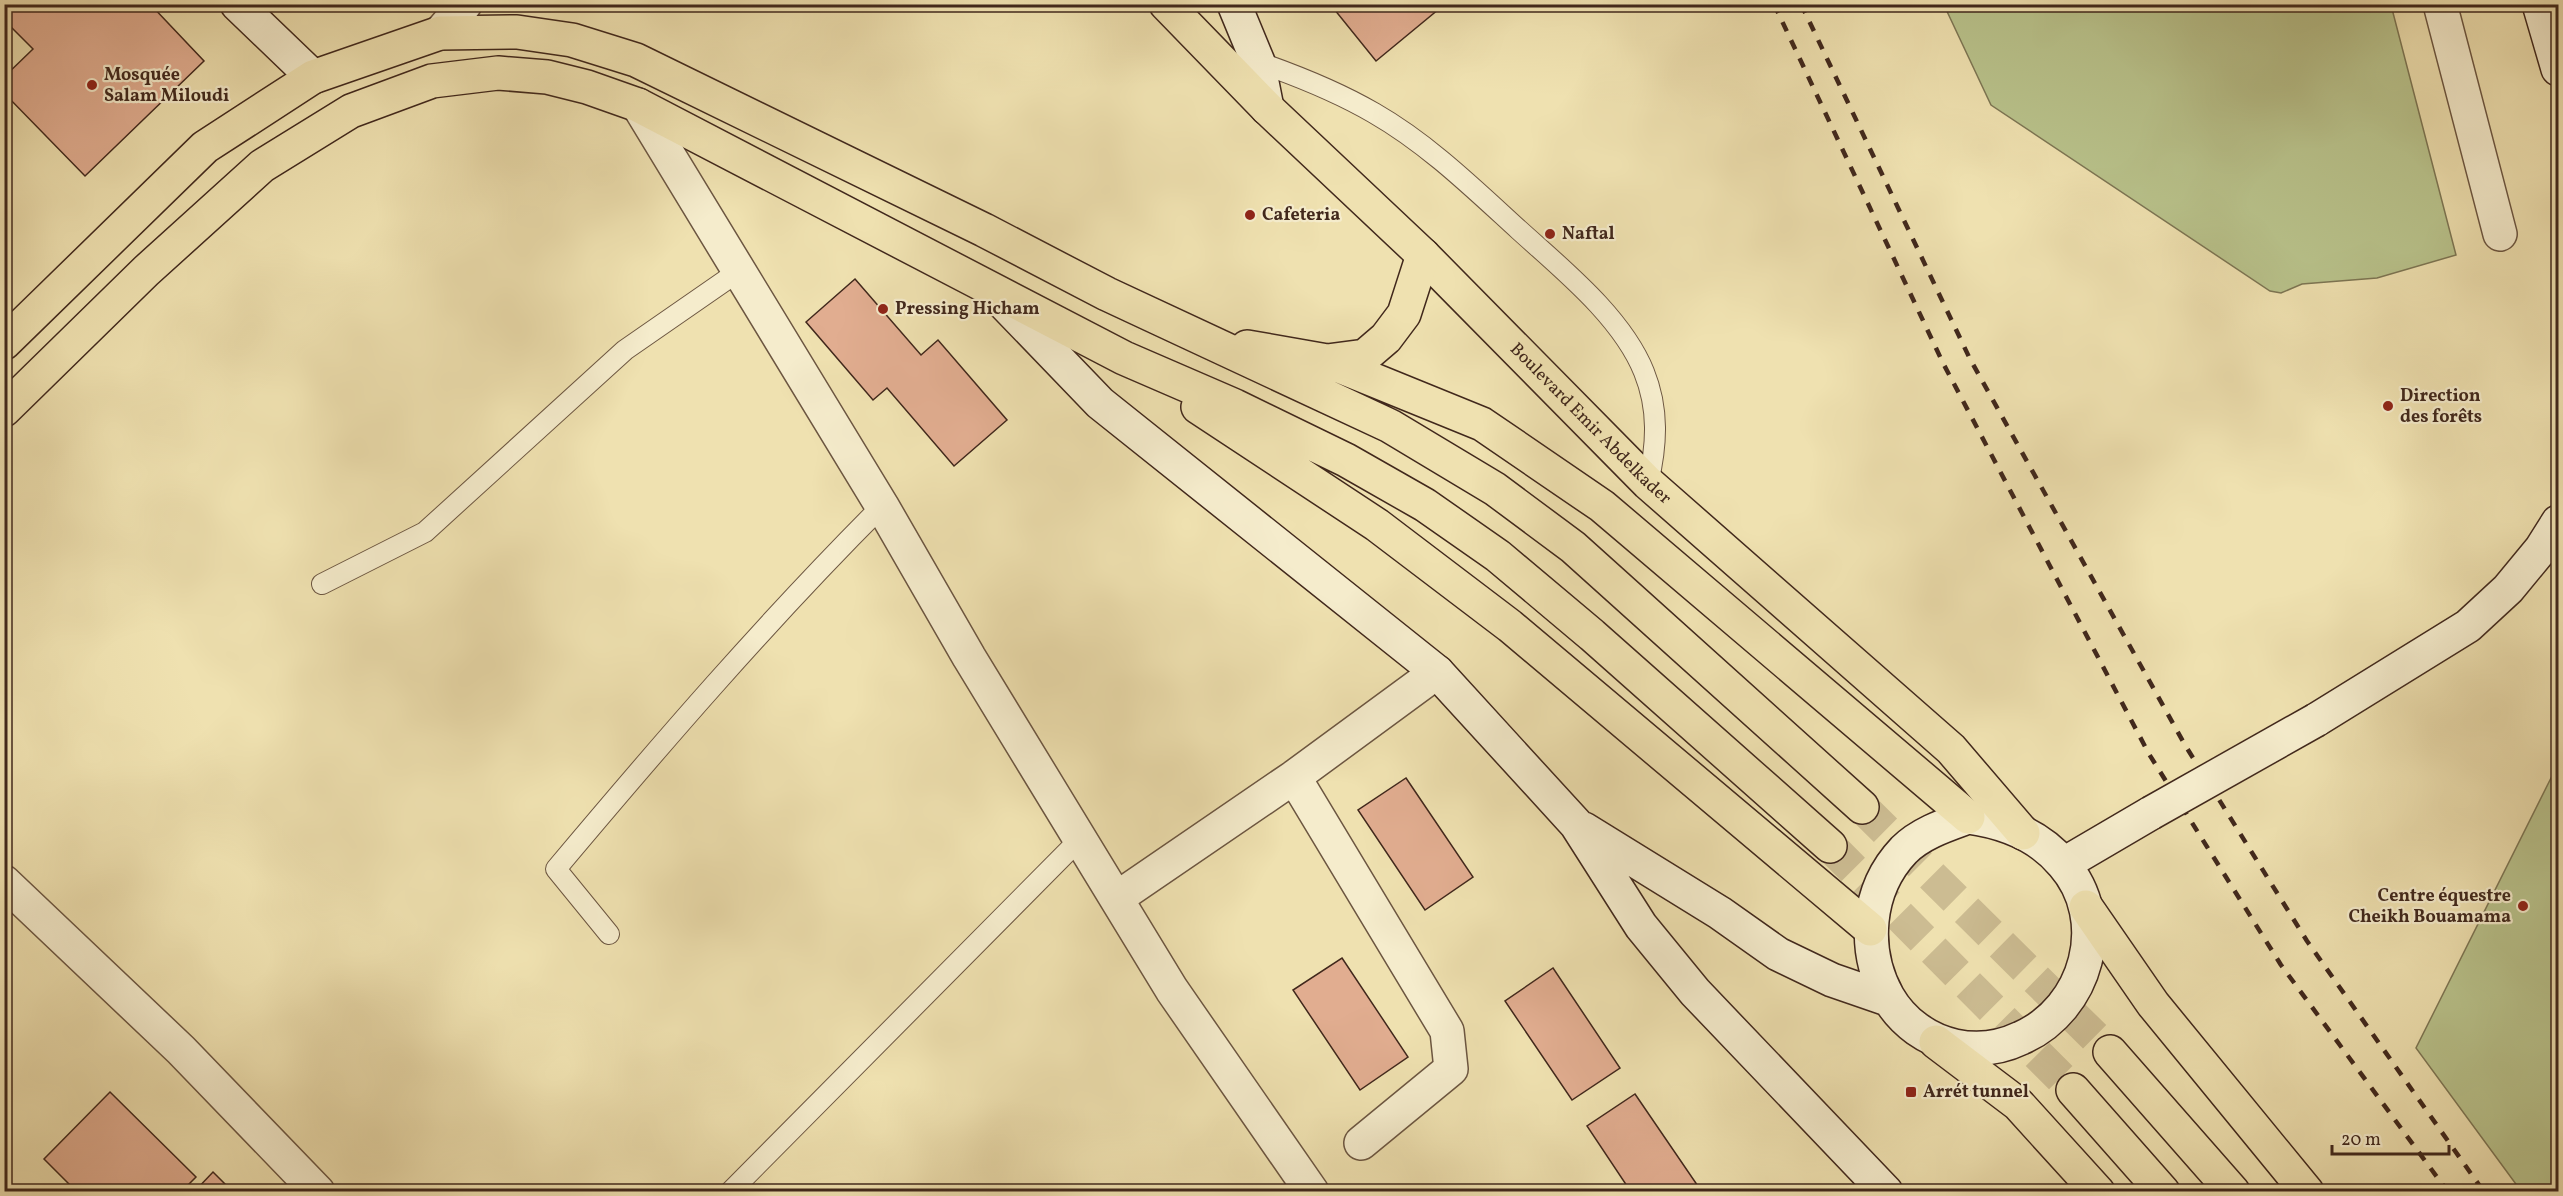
<svg xmlns="http://www.w3.org/2000/svg" width="2563" height="1196" font-family="Vollkorn,serif">
<style>
.green{fill:#b9c38c;stroke:#7d7654;stroke-width:1.5}
.building{fill:#e1ad90;stroke:#41281c;stroke-width:1.5}
.lines{fill:none;stroke-linecap:round;stroke-linejoin:round}
.highway-tunnel{stroke:#ccbc92;stroke-width:33;stroke-dasharray:33 16;stroke-linecap:butt}
.lane-casing{stroke:#6c5641;stroke-width:22}
.street-casing{stroke:#6c5641;stroke-width:36}
.secondary-casing{stroke:#41281c;stroke-width:36}
.primary-casing{stroke:#41281c;stroke-width:36}
.highway-casing{stroke:#41281c;stroke-width:36}
.lane{stroke:#f5eccc;stroke-width:20}
.street{stroke:#f5eccc;stroke-width:33}
.secondary{stroke:#f5eccc;stroke-width:33}
.primary{stroke:#efe1b0;stroke-width:33}
.highway{stroke:#efe1b0;stroke-width:33}
.rail{stroke:#41281c;stroke-width:4.5;stroke-dasharray:10 10;stroke-linecap:butt}
.secondary-bridge-casing{stroke:#41281c;stroke-width:36;stroke-linecap:butt}
.secondary-bridge{stroke:#f5eccc;stroke-width:33}
.poi-dot{fill:#8f2418;stroke:#f5eccc;stroke-width:2}
.labels{text-anchor:middle;dominant-baseline:central;stroke-width:4.5;stroke-linejoin:round;paint-order:stroke}
.poi-label{font-size:18px;font-weight:bold;fill:#41281c;stroke:#f5eccc;text-anchor:start}
.street-label{font-size:18px;fill:#41281c;stroke:#f5eccc}
</style>
<rect width="100%" height="100%" fill="#efe1b0"/>
<filter id="stains"><feTurbulence type="fractalNoise" baseFrequency=".00333" numOctaves="4"/><feColorMatrix values="0 0 0 0 .2 0 0 0 0 .09 0 0 0 0 .02 0 0 0 .5 -.17"/></filter>
<radialGradient id="worn" r=".72"><stop offset=".6" stop-color="#630" stop-opacity="0"/><stop offset="1" stop-color="#630" stop-opacity=".3"/></radialGradient>
<path class="green" d="M1944,5H2391L2456,255L2377,278L2302,284L2281,293L2270,291L1991,105Z
M2558,764V1191H2521L2416,1048Z"/>
<path class="building" d="M9,4H150L204,61L85,176L4,93V77L33,49L4,20V8Z
M1330,4H1445L1376,61Z
M855,279L921,355L938,340L1007,420L954,466L887,388L873,400L806,322Z
M1406,778L1473,877L1425,910L1358,810Z
M1342,958L1408,1057L1360,1090L1293,990Z
M1553,968L1620,1068L1572,1100L1505,1001Z
M110,1092L196,1177L181,1192H77L44,1159Z
M1635,1094L1702,1192H1631L1587,1126Z
M213,1172L233,1192H194Z"/>
<g class="lines">
<path class="highway-tunnel" d="M1862,807L2110,1052
M1830,846L2073,1090"/>
<g class="lane-casing">
<path id="lane" d="M1258,62C1298,76 1338,92 1374,113C1428,144 1473,188 1519,230C1562,269 1622,317 1644,372C1659,409 1657,445 1648,483
M322,584L425,532L625,350L739,271
M609,934L556,869C661,744 767,621 882,506
M730,1192L1080,839"/>
</g>
<g class="street-casing">
<path id="street" d="M2440,4L2500,234
M440,33L465,4
M638,105L882,506L969,657L1172,990L1312,1192
M1294,777L1447,1031L1451,1069L1361,1143
M4,882L181,1050L318,1192
M1117,898L1294,777L1437,672"/>
</g>
<g class="secondary-casing">
<path id="secondary" d="M237,4L313,77
M1234,4L1258,62L1267,108
M2539,4L2558,69
M995,294L1100,403L1437,672L1576,824L1641,926L1695,992L1886,1192
M2316,720L2468,626L2508,589L2541,549L2558,522
M1968,817C2004,822 2039,835 2063,864C2112,920 2087,1009 2021,1038C2000,1048 1978,1051 1955,1046C1928,1040 1903,1023 1888,997C1862,950 1866,890 1904,850C1921,833 1946,825 1968,817Z
M1584,829L1720,913L1778,954L1832,980L1890,1000
M2064,864L2151,813"/>
</g>
<g class="primary-casing">
<g id="primary">
<path id="s1" d="M1166,4L1267,108L1423,255L1648,483L1951,749L2023,833"/>
</g>
</g>
<g class="highway-casing">
<path id="highway" d="M4,343L205,147L313,77L440,33L517,32L572,40L636,60L984,230L1107,294L1390,426L1495,489L1573,547L1862,807
M1247,347L1327,361L1482,424L1602,506L1968,817
M1327,361L1365,356L1386,338L1404,314L1423,255
M1198,407L1377,525L1510,626L1870,929
M4,410L146,271L262,166L351,111L432,81L498,73L547,77L587,87L638,105L1124,358L1235,406L1346,460L1425,505L1498,556L1592,635L1830,846
M2086,907L2153,1004L2307,1192
M1936,1042L2018,1104L2098,1192
M2110,1052L2233,1192
M2073,1090L2163,1192"/>
</g>
<use href="#lane" class="lane"/>
<use href="#street" class="street"/>
<use href="#secondary" class="secondary"/>
<use href="#primary" class="primary"/>
<use href="#highway" class="highway"/>
<path class="rail" d="M1774,4L1943,363L2149,754L2281,965L2448,1192
M1801,4L1970,359L2185,745L2307,941L2484,1192"/>
<g class="secondary-bridge-casing">
<path id="secondary-bridge" d="M2151,813L2316,720"/>
</g>
<use href="#secondary-bridge" class="secondary-bridge"/>
</g>
<g class="poi-dot">
<circle cx="92" cy="85" r="6"/>
<circle cx="1250" cy="215" r="6"/>
<circle cx="1550" cy="234" r="6"/>
<circle cx="883" cy="309" r="6"/>
<circle cx="2388" cy="406" r="6"/>
<circle cx="2523" cy="906" r="6"/>
<rect x="1905" y="1086" width="12" height="12" rx="3"/>
</g>
<g class="labels">
<g class="poi-label">
<text x="104" y="75">Mosquée<tspan x="104" dy="21">Salam Miloudi</tspan></text>
<text x="1262" y="215">Cafeteria</text>
<text x="1562" y="234">Naftal</text>
<text x="895" y="309">Pressing Hicham</text>
<text x="2400" y="396">Direction<tspan x="2400" dy="21">des forêts</tspan></text>
<text x="2511" y="896" text-anchor="end">Centre équestre<tspan x="2511" dy="21">Cheikh Bouamama</tspan></text>
<text x="1923" y="1092">Arrét tunnel</text>
</g>
<g class="street-label">
<text stroke="none"><textPath href="#s1" startOffset="597">Boulevard Emir Abdelkader</textPath></text>
</g>
</g>
<rect width="2563" height="1196" fill="none" stroke="#efe1b0" stroke-width="24"/>
<rect x="6" y="6" width="2551" height="1184" fill="none" stroke="#41281c" stroke-width="3"/>
<rect x="12" y="12" width="2539" height="1172" fill="none" stroke="#41281c" stroke-width="1.5"/>
<path d="M2332 1145v9h117v-9" fill="none" stroke="#41281c" stroke-width="3"/>
<text x="2341" y="1145" font-size="18" fill="#41281c" stroke="#f5eccc" stroke-width="4.5" paint-order="stroke">20 m</text>
<rect width="100%" height="100%" filter="url(#stains)"/>
<rect width="100%" height="100%" fill="url(#worn)"/>
</svg>
